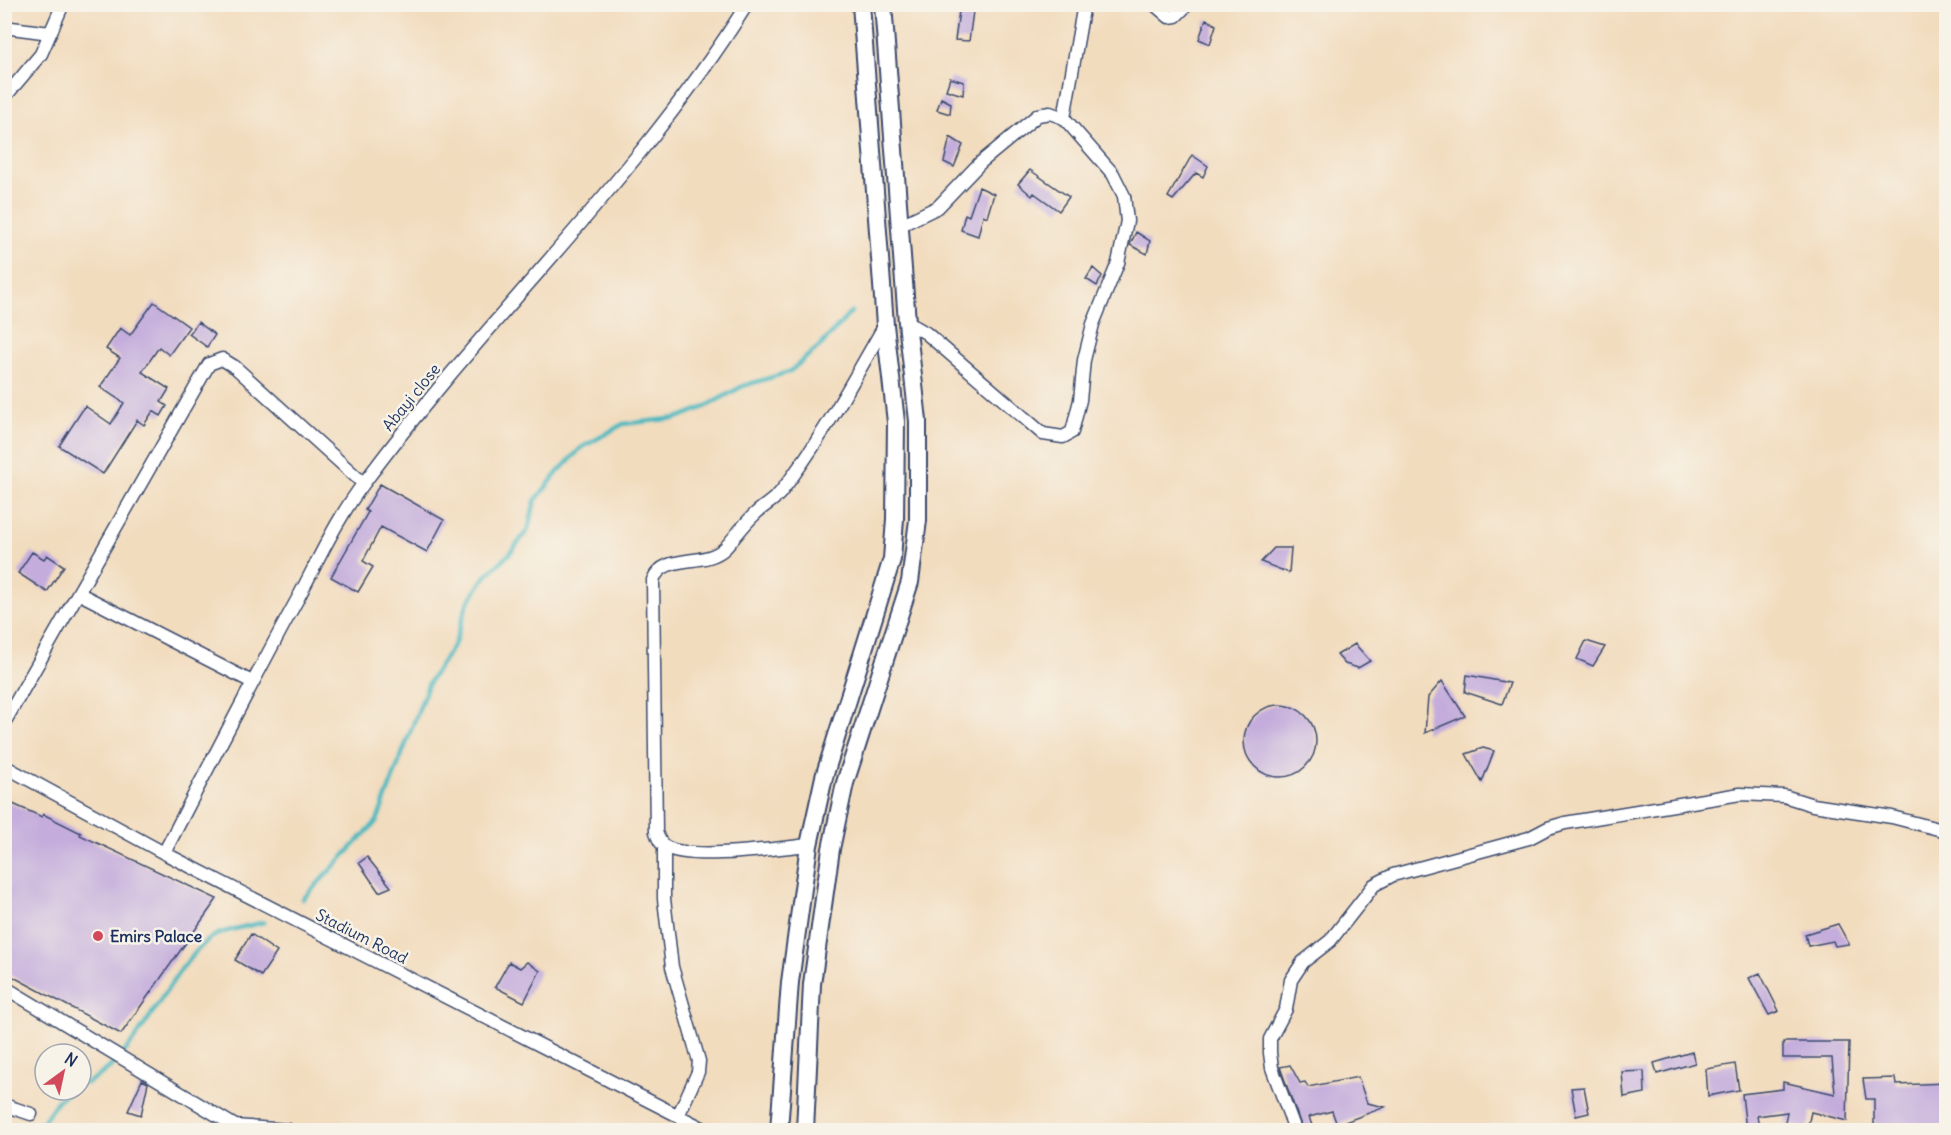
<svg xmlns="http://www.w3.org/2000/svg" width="1951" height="1135" font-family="Delius,sans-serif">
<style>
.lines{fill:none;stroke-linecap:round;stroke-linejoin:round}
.stream{stroke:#49b8c0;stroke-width:4.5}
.building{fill:#c4addc}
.minor-casing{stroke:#3b496c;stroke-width:15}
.tertiary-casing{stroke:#3b496c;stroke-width:20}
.minor{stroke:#fff;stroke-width:12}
.tertiary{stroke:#fff;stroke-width:16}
.poi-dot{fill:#d1495b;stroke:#f7f3e8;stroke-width:2}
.labels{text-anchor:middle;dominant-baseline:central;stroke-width:5;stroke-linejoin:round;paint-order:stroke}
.street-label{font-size:16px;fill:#1b2f5e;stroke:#f7f3e8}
.poi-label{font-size:16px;font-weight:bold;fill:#1b2f5e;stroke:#f7f3e8;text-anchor:start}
</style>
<rect width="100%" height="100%" fill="#f7f3e8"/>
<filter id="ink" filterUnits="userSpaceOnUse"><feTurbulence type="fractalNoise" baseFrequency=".0167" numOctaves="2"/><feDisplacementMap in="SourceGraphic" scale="12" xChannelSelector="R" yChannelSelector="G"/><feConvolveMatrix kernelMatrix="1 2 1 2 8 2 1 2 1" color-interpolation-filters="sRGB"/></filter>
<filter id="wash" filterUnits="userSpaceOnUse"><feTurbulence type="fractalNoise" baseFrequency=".008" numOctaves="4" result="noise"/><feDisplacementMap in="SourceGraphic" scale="24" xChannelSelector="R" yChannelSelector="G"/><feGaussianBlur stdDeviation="1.35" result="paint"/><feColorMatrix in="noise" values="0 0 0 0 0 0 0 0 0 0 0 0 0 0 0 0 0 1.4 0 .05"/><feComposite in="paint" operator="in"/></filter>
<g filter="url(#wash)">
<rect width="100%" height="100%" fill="#f2dcbe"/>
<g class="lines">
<path class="stream" d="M303,899L377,821L429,682L455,643L467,604L486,576L510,553L528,530L535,501L558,472L581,448L623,424L677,418L705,407L743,386L789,372L822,344L851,312
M81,1085C140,1063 161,976 211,938C221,930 251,926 264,922
M37,1130L58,1100L72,1090"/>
</g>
<g id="blocks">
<path class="building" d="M960,4H974L969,41L955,40Z
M1206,19L1216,25L1210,44L1199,39Z
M950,78L964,82L963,95L946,90Z
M941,98L951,103L950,114L937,110Z
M950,137L963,145L954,167L944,162Z
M1192,155L1208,166L1203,177L1196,173L1173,200L1168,197Z
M1030,170L1069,197L1059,211L1034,193L1032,196L1018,184Z
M979,187L994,194L987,217L983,215L978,236L961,230L965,214L969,216Z
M1136,232L1150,241L1147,254L1130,245Z
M1093,268L1102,276L1097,286L1086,279Z
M154,302L189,327L169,355L159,347L142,372L169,389L161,402L167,406L161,416L153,411L144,425L137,420L103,474L59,446L85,406L111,424L124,403L100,387L120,358L106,349L120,328L130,335Z
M198,322L215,335L207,347L189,334Z
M380,484L444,520L427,552L381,527L363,561L373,567L358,592L331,577L368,512L365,510Z
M1274,548H1291L1289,573L1261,562Z
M32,552L44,559L47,555L64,566L47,592L18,573Z
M1586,641L1605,647L1593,666L1577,659Z
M1355,644L1370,661L1358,668L1345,664L1337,655Z
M1467,675L1510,683L1502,704L1465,692Z
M1442,681L1465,716L1425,733L1428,697Z
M1244 741a36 36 0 1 1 72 0a36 36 0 1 1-72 0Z
M1483,748L1494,751L1482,782L1466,754Z
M4,800L42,817L43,814L81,833L80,835L217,899L121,1034L4,972Z
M367,857L391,887L379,892L359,863Z
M1838,924L1849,944L1835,946L1833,941L1808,946L1805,934Z
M251,934L277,952L261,976L235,960Z
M509,962L520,968L527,962L540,971L524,1002L495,987Z
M1760,973L1779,1011L1769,1015L1749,978Z
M1783,1042H1849L1847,1121L1811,1112L1807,1130L1785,1123L1787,1112L1757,1116L1759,1128L1746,1130L1742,1094L1783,1089V1082L1835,1094L1832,1058H1783Z
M1692,1052L1695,1063L1657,1074L1654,1063Z
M1735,1064L1739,1090L1708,1096L1706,1069Z
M1290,1065L1300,1083L1305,1082L1308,1087L1358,1077L1367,1103L1385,1107L1337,1125L1332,1111L1309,1117L1314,1131H1303L1280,1067Z
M1644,1071L1645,1093L1624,1097L1622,1072Z
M1895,1078L1896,1085L1947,1083V1131H1874V1099H1866L1863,1079Z
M142,1080L148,1083L141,1115L128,1111Z
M1584,1087L1589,1113L1576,1116L1571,1088Z"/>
</g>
</g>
<g filter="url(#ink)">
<use href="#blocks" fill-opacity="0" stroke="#3b496c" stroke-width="1.5"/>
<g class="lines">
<g class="minor-casing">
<path id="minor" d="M1154,4L1169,17L1176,16L1188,4
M4,27L50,33
M4,98L41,54L63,4
M1064,118L1084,4
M901,225L938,207L980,163L1038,115L1050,113L1064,118L1113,174L1124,196L1127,221L1118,263L1093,324L1084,360L1080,400L1072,432L1063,437L1043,434L926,333L907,322
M80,594L252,682
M4,723L209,364L222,359L235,367L363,483
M4,766L164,853L706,1130
M809,845C777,848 692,861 666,847C660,844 658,838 656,832L653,580C664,552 705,568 725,548C735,537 744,524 755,514C763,506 773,501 780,493C821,441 852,382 885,325
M664,846V899L672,967L699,1061L698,1072L678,1116
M164,853C208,768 251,684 297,600C318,561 337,518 364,483C485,319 640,176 747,4
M4,987L235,1126L288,1130
M4,1105L31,1114
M1295,1130L1272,1068L1270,1053V1039L1286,1009L1291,980L1303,962L1330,941L1374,885L1393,875L1529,838L1548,828L1565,823L1740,794L1784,796L1813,805L1892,817L1946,831"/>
</g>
<g class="tertiary-casing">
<path id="tertiary" d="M779,1130L790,982L809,845L824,777L892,559L895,519L896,422L885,325L861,4
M805,1130L812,984L831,849L845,783L910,582L918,520V421L907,322L883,4"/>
</g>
<use href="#minor" class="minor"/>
<use href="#tertiary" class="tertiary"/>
</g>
</g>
<circle class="poi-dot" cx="98" cy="936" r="6"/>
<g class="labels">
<g class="street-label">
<text transform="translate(411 397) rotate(-51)">Abayi close</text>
<text transform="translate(362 936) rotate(27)">Stadium Road</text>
</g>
<g class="poi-label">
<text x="110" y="936">Emirs Palace</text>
</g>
</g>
<rect width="1951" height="1135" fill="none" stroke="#f7f3e8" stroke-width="24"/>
<g transform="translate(63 1072) rotate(33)"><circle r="28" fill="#f7f3e8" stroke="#9fa5b1" stroke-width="1.5"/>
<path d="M0-4.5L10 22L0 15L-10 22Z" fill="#d1495b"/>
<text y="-9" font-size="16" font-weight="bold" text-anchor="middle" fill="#1b2f5e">N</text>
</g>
</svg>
